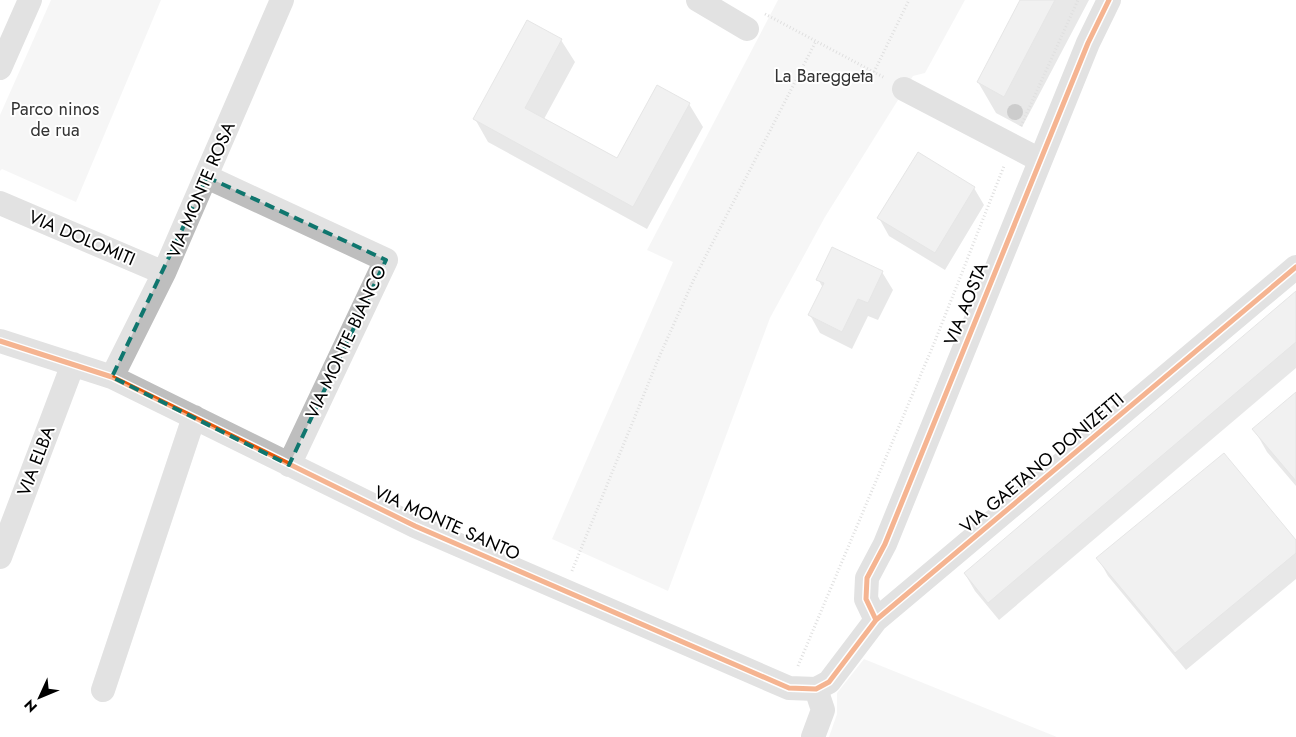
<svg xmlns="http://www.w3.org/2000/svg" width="1296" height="737" font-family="Jost,sans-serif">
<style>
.green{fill:#ececec}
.shadow{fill:#0003}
.building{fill:#dfdfdf;stroke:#c7c7c7}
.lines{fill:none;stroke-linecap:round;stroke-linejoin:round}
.path{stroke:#b9b9b9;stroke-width:3;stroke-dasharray:1 2.5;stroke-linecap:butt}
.minor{stroke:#bebebe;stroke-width:24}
.cycleway-casing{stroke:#fff;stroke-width:8}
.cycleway{stroke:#e8590c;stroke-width:5}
.tree{fill:#8f8f8f}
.marked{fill:none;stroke:#0f766e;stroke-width:4;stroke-dasharray:10 6;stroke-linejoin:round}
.labels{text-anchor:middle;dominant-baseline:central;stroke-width:4;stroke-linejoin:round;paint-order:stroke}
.park-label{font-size:18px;fill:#333;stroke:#fff}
.street-label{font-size:18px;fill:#000;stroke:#fff}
</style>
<rect width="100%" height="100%" fill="#fff"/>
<path class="green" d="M51,0H161L76,202L2,169L0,171V115Z
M778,0H965L925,73L913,76L825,217L770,318L668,591L552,539L673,262L647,250Z
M864,659L1057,737H829L837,714V693Z"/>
<path class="shadow" d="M1022,0H1089L1022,127L996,113L978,82Z
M561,40L575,62L544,119L618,160L689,104L703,127L647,229L488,142L475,119Z
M974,188L984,205L945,270L889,236L879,218Z
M882,272L893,290L878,320L868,316L852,349L820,333L810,315L823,288L818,279Z
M1296,293V368L999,620L975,591L965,574Z
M1296,394V486L1267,452L1254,429Z
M1296,542V579L1186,670L1108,576L1098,558Z"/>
<path class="building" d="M1020,0H1055L1004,97L977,82Z
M527,20L562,39L525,108L617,158L657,85L690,103L633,207L473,119Z
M918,152L975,187L935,253L877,218Z
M832,247L883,271L868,303L858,299L842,332L808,315L824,283L816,280Z
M1296,291V342L988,603L964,573Z
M1296,392V481L1252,429Z
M1224,453L1296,540V553L1175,653L1096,558Z"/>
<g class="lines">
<path class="path" d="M765,14L885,78
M874,72L909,0
M1021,126L1078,0
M572,571L660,355L694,279L816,41
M798,666L935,341L1004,166"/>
<path class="minor" d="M698,0L747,29
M0,68L30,0
M904,89L1040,160
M207,177L386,260L289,465
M0,203L164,273
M0,341L112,377L415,526L789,688L816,689
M112,377L164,273L282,0
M0,557L73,364
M876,620L866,599L867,578L885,544L1088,43L1109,0
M816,689L829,682L876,620L1296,267
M103,690L194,417
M813,737L823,710L816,689"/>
<g class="cycleway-casing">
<path id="cycleway" d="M0,341L112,377L415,526L789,688L816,689L829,682L876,620L1296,267
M876,620L866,599L867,578L885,544L1088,43L1109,0"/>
</g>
<use href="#cycleway" class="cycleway"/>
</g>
<circle class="tree" cx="1015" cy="112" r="8"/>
<path d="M0 0H1296V737H0ZM207,177L386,260L289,465L112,377Z" fill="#fff" fill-opacity=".55" fill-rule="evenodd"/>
<path class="marked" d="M207,177L386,260L289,465L112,377Z"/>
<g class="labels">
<g class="park-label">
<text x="824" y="76">La Bareggeta</text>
<text x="55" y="109">Parco ninos<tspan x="55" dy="21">de rua</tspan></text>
</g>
<g class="street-label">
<text transform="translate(201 190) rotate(-67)">VIA MONTE ROSA</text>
<text transform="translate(82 238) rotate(23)">VIA DOLOMITI</text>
<text transform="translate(966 304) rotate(-68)">VIA AOSTA</text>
<text transform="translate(346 342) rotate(-65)">VIA MONTE BIANCO</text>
<text transform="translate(36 461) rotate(-69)">VIA ELBA</text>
<text transform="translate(1042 463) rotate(-40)">VIA GAETANO DONIZETTI</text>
<text transform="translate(447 523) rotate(24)">VIA MONTE SANTO</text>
</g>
</g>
<g transform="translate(40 697) rotate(226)" stroke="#ffffff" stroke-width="4" paint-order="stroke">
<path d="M0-4L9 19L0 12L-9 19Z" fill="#000000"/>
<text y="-8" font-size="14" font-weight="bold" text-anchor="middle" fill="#000000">N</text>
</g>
</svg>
